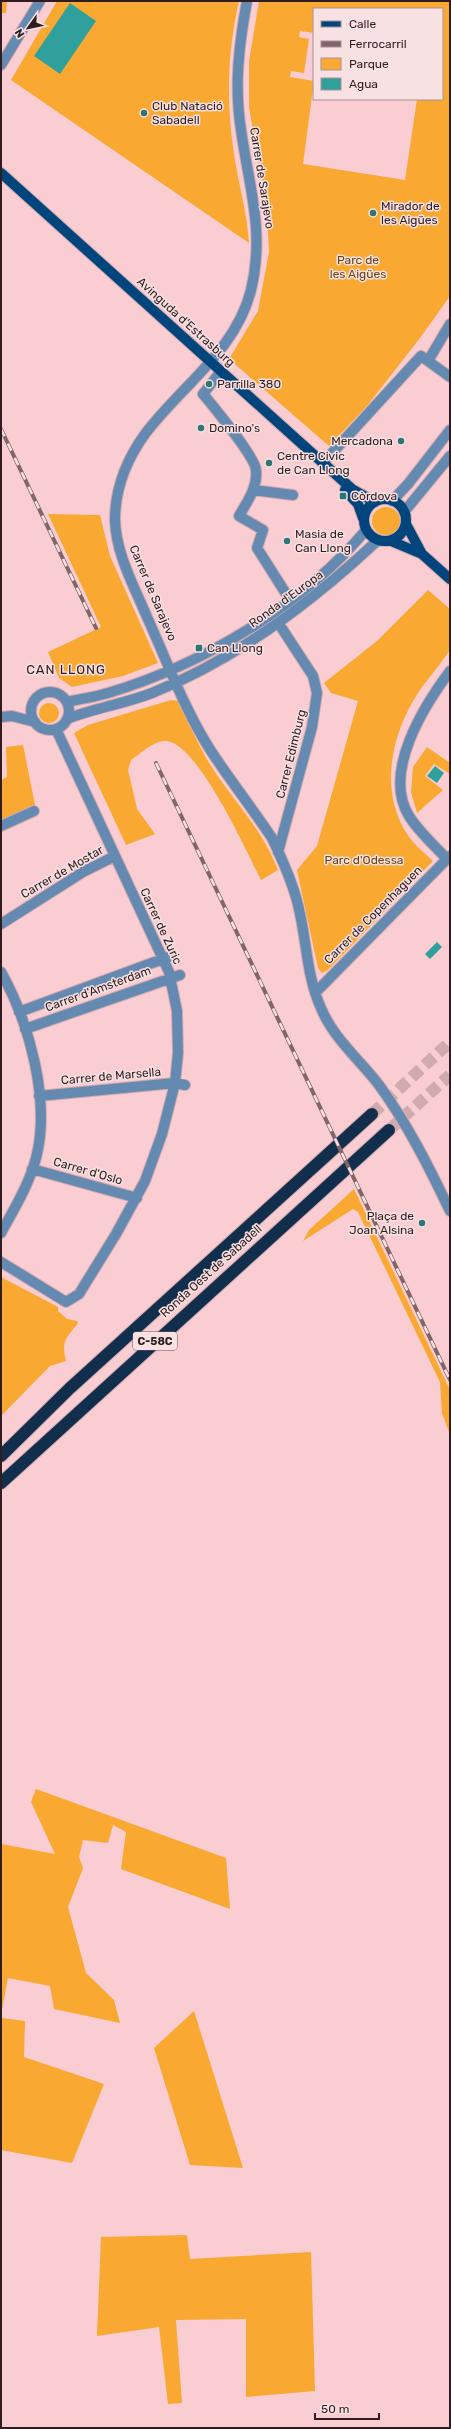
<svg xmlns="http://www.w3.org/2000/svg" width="451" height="2429" font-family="Rubik,sans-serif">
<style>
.green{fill:#f9a831;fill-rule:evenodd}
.water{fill:#30a09c}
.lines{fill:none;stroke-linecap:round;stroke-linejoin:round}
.highway-tunnel{stroke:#d1aaae;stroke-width:12;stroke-dasharray:12 6;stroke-linecap:butt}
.minor-casing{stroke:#d1aaae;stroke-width:12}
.major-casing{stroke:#d1aaae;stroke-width:12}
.highway-casing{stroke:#d1aaae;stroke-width:14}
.minor{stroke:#658ab2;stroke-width:10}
.major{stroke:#01457c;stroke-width:10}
.highway{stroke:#112f4d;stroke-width:12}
.rail-casing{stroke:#826568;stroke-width:4}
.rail{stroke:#f8e1e3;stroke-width:2.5;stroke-dasharray:8;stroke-linecap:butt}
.poi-dot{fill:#2d7673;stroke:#f8e1e3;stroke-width:1.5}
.labels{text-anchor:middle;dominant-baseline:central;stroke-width:3;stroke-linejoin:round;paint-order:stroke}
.shield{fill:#f8e1e3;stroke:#6c575a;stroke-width:1}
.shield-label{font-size:11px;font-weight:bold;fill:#301c1f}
.poi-label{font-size:12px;fill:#301c1f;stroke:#f8e1e3;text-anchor:start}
.street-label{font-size:12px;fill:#301c1f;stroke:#f8e1e3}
.park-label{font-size:12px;fill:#664414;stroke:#f8e1e3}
.neighbourhood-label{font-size:13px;letter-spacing:1px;fill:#301c1f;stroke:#f8e1e3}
</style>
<rect width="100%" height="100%" fill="#f9cdd2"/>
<path class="green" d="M1,1H7L6,13H1Z
M57,1H239C228,49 226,98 233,147C237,179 247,210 249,243L11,80Z
M259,1H450V296L420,338L367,406L329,446L229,359L258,311L269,252L267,211L249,107V61ZM314,9H442V99H417L405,180L303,164L314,81L290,77L291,71L304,73L309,39L299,37L300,31L314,33Z
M372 521a14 14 0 1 1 28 0a14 14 0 1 1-28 0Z
M48,514L100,515L110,556L158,663L123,676L72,687L59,678L48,652L101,627Z
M428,590L450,609C450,620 451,638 450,649C448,655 423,685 418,693C392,733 380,786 404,829C411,842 422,851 433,861L328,970L322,973L318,968L297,870L317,846L358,701L331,693L324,683L377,641Z
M171,700L178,701C187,719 195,738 205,756C229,798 259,822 278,870L261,880C246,851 198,743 166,741C154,740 140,754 131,760L128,770L137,809L155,834L126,845L74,733L88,725Z
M39 713a10 10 0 1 1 20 0a10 10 0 1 1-20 0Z
M23,745L35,805L1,820V780L7,777L6,747Z
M427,747L450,763V774L434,764L425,776L443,790L417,813L411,792L413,767Z
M354,1189L450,1390V1435L442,1413L440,1382L358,1212L353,1209L303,1241L309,1230Z
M1,1277L58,1307V1311L67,1319L77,1321L78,1323C66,1339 61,1340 66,1361L50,1366L1,1416Z
M36,1789L226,1858L230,1909L121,1869L126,1832L113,1825L108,1843L83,1840L79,1857L83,1868L68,1907L86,1973L114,2000L120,2023L54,2009L50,1986L8,1978L1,2015V1844L55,1854L31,1802Z
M194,2011L243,2168L190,2165L154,2048Z
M1,2018L25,2021L24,2057L104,2084L72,2163L1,2150Z
M187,2235L190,2259L311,2252L315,2391L246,2397V2319L176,2320L182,2403L168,2404L159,2327L97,2336L101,2237Z"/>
<path class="water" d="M70,3L96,21L60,74L34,56Z
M435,766L444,773L437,783L427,776Z
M437,942L442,947L430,959L425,954Z"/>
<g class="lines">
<path class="highway-tunnel" d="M372,1114L450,1042
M389,1130L450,1075"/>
<g class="minor-casing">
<path id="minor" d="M247,1C239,44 234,86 241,130C249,187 265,232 251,290C236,351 181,386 145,434C127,459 115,489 115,520C116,554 134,586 147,617C167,661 184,709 211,751C230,780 252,808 272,838C282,859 293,883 298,905C307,940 306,975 321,1008C333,1038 360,1060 379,1085C408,1125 429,1167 450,1211
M1,65L40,1
M428,361L450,324
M218,375L203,394C213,406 255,457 256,470C258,487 247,502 239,516L263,530L257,548L290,600
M323,463L421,356L450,377
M253,490L293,495
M392,501L408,484L450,430
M404,512L450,456
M31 711a19 19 0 1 1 38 0a19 19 0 1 1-38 0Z
M67,702C80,699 95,697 108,693C202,665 303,605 366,530
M1,717L12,716L35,722
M67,719C94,708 124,704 152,693C237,659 311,603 378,540
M1,826L34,811
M278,852L312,727L317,693L313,676L279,624
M447,859C434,845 419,832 409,816C382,772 424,706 450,671
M1,924L83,872L115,856
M1,972C29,1022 51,1101 36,1158C29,1185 14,1209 1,1233
M315,993L450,856
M19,1012L171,956
M25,1029L180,975
M39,1096L175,1083L185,1085
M32,1169L137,1198
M1,1262L66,1302L79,1294L116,1234L145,1181L162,1134L175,1083L178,1053L177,1011L169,972L56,729"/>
</g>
<g class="major-casing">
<path id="major" d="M1,173L323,463L352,489L375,502
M345,490L358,504L363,518
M364 520a21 21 0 1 1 42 0a21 21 0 1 1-42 0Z
M406,524L422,554
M391,541L422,554L450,579"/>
</g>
<g class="highway-casing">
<path id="highway" d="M1,1456L69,1389L372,1114
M1,1483L389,1130"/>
</g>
<use href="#minor" class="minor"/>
<use href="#major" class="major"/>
<use href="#highway" class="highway"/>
<g class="rail-casing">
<path id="rail" d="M1,429L96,628
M156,763L450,1380"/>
</g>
<use href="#rail" class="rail"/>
</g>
<g class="poi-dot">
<circle cx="144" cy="113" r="4"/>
<circle cx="373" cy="213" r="4"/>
<circle cx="209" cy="384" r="4"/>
<circle cx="201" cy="428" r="4"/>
<circle cx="401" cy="441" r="4"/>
<circle cx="269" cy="463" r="4"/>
<rect x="339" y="492" width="8" height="8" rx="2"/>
<circle cx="287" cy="541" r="4"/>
<rect x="195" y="644" width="8" height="8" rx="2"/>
<circle cx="422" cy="1223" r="4"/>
</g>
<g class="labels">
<rect class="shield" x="133" y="1332" width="44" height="18" rx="3"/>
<g class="shield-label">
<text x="155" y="1341">C-58C</text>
</g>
<g class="poi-label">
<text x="152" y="106">Club Natació<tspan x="152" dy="14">Sabadell</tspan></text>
<text x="381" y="206">Mirador de<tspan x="381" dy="14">les Aigües</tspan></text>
<text x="217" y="384">Parrilla 380</text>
<text x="209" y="428">Domino's</text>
<text x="393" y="441" text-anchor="end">Mercadona</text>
<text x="277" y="456">Centre Civic<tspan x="277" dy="14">de Can Llong</tspan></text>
<text x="351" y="496">Còrdova</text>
<text x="295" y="534">Masia de<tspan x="295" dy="14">Can Llong</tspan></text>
<text x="207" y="648">Can Llong</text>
<text x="414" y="1216" text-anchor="end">Plaça de<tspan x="414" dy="14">Joan Alsina</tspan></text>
</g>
<g class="street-label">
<text transform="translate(262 178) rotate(81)">Carrer de Sarajevo</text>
<text transform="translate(186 322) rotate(42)">Avinguda d'Estrasburg</text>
<text transform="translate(153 593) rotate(67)">Carrer de Sarajevo</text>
<text transform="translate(286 599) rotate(-36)">Ronda d'Europa</text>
<text transform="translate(291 754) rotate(-76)">Carrer Edimburg</text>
<text transform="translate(62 872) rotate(-30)">Carrer de Mostar</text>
<text transform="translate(373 915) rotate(-45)">Carrer de Copenhaguen</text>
<text transform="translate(161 926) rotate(65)">Carrer de Zuric</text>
<text transform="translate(98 989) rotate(-20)">Carrer d'Amsterdam</text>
<text transform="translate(111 1076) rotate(-5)">Carrer de Marsella</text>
<text transform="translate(88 1171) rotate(16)">Carrer d'Oslo</text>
<text transform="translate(211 1271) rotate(-42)">Ronda Oest de Sabadell</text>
</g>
<g class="park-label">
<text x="358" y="260">Parc de<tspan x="358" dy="14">les Aigües</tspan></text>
<text x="364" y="860">Parc d'Odessa</text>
</g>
<g class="neighbourhood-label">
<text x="66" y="669">CAN LLONG</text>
</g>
</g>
<rect width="451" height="2429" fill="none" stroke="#301c1f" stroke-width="4"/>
<rect x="313" y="8" width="130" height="92" fill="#f8e1e3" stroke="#a89295"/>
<rect x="321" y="21" width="20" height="6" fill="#01457c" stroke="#a89295"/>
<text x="349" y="28" font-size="12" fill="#301c1f">Calle</text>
<rect x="321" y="41" width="20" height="6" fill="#826568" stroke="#a89295"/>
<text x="349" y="48" font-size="12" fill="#301c1f">Ferrocarril</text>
<rect x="321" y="58" width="20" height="12" fill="#f9a831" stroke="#a89295"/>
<text x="349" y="68" font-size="12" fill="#301c1f">Parque</text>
<rect x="321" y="78" width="20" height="12" fill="#30a09c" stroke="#a89295"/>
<text x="349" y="88" font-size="12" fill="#301c1f">Agua</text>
<g transform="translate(28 28) rotate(237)" stroke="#f8e1e3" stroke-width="3" paint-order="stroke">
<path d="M0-3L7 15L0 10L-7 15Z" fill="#301c1f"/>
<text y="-6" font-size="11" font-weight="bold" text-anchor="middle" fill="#301c1f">N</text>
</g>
<path d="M315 2413v6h64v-6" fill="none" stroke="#301c1f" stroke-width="2"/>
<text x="321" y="2413" font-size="12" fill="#301c1f" stroke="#f8e1e3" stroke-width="3" paint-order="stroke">50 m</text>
</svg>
